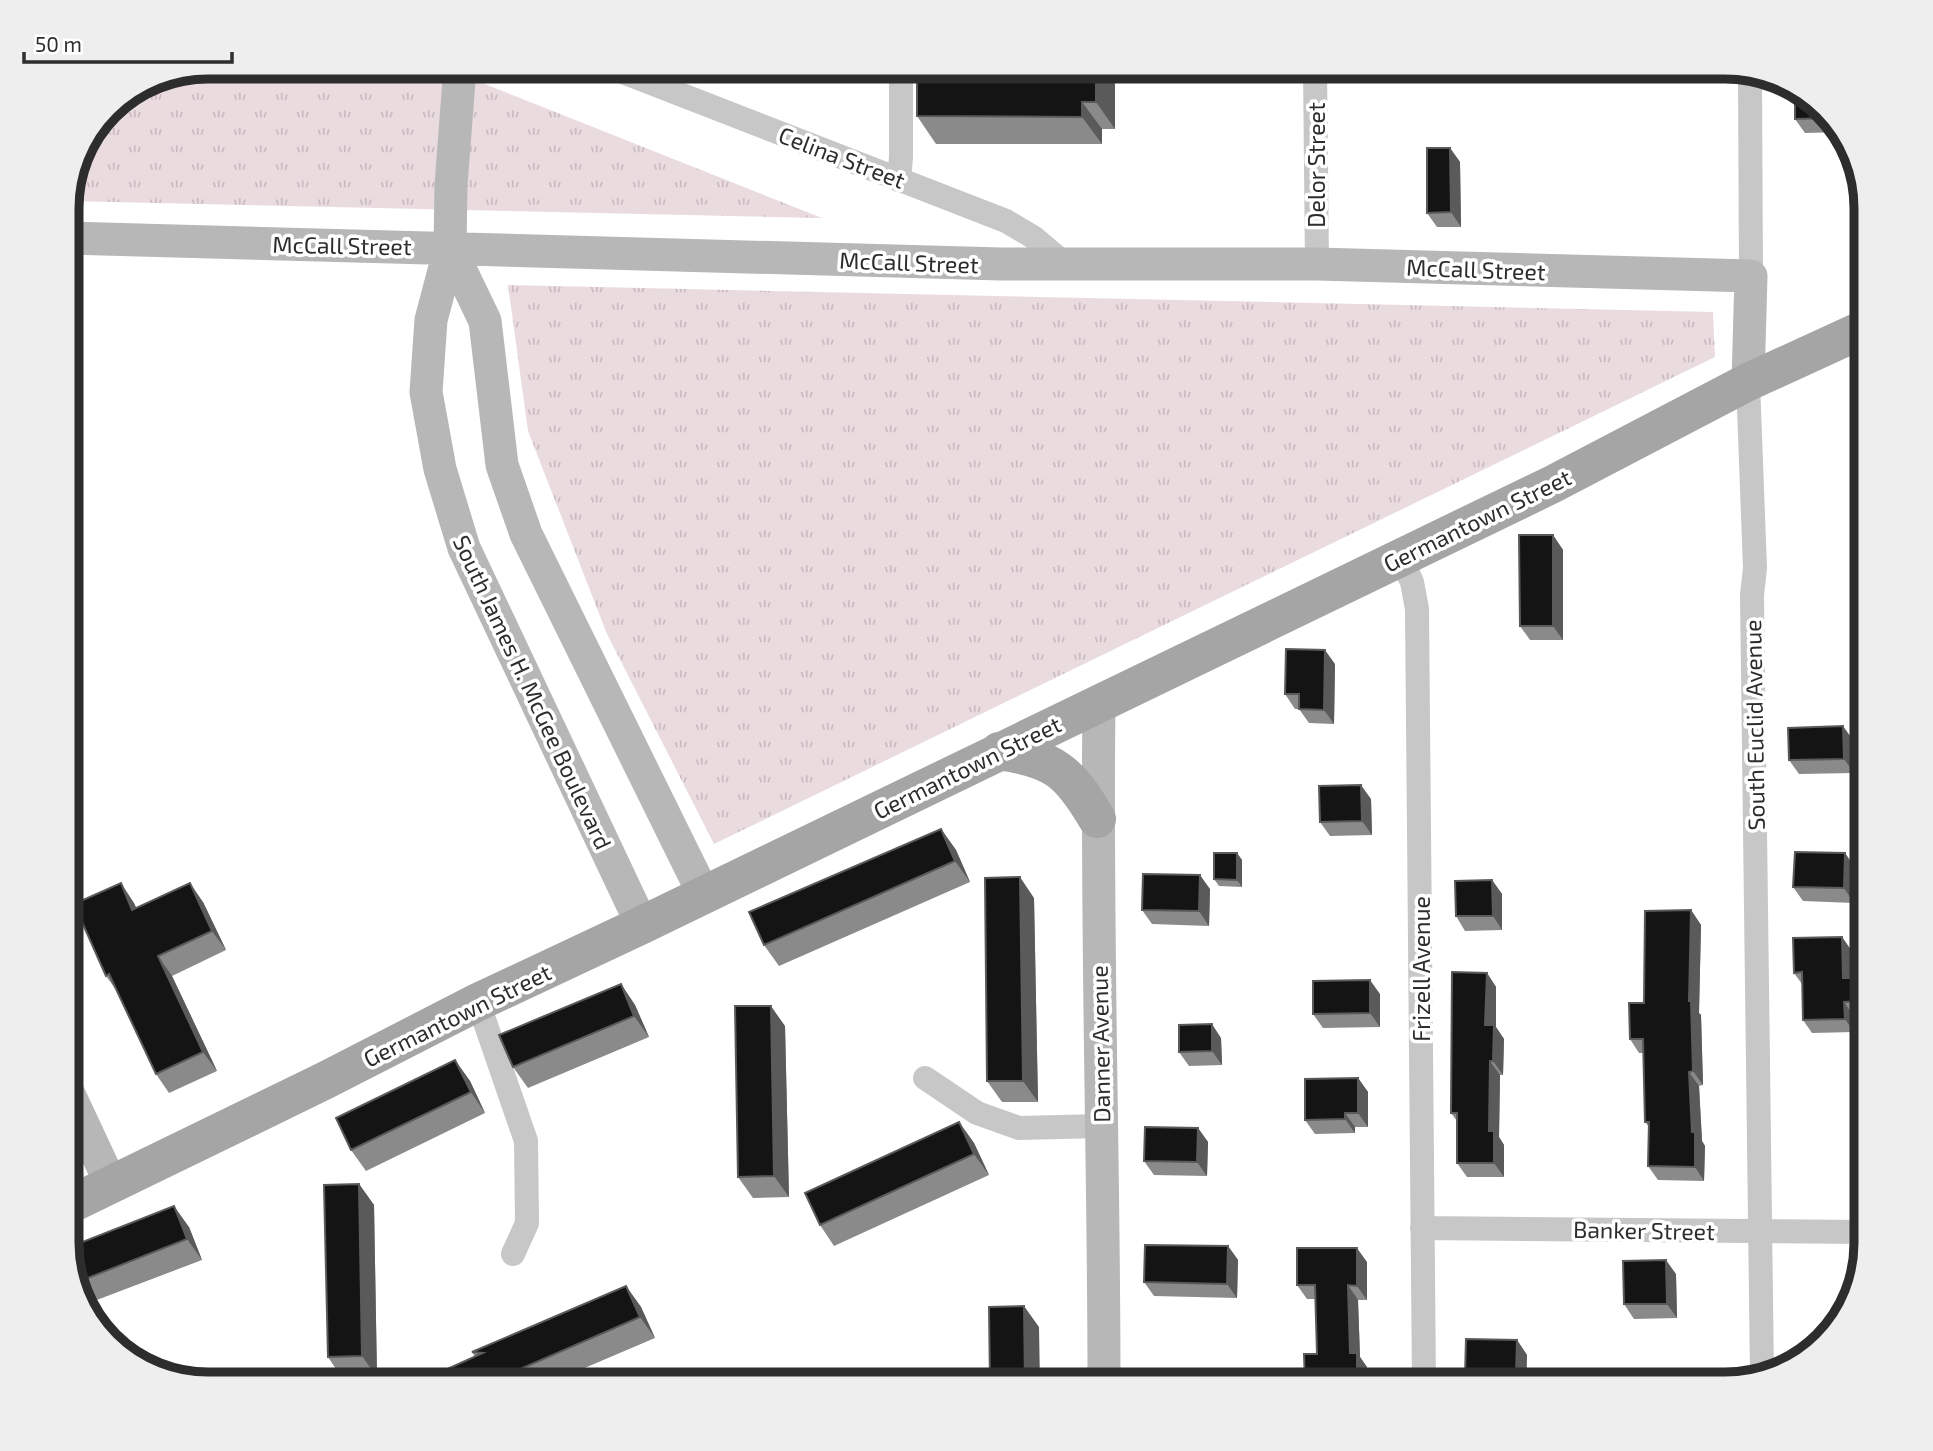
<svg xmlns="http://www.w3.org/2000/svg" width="1933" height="1451" font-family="'Exo 2',sans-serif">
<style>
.grass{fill:url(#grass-tufts)}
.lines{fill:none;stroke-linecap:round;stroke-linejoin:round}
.street{stroke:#c7c7c7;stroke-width:24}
.secondary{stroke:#b7b7b7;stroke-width:33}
.primary{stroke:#a5a5a5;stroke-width:38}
.wall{fill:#8a8a8a}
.shaded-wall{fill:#5a5a5a}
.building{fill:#141414;stroke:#5a5a5a;stroke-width:2}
.labels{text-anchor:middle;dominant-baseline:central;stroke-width:7;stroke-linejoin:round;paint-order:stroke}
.street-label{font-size:23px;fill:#2d2d2d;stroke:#fff}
.rim{fill:none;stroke:#2d2d2d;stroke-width:9}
</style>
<defs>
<pattern id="grass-tufts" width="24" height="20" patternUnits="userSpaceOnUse" patternTransform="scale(1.75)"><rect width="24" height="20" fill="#eadbdf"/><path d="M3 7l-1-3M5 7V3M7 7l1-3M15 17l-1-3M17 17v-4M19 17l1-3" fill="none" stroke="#c9bcc0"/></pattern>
</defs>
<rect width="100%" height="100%" fill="#fff"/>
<path class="grass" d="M208,67H442L822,218L67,201L81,145L114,102L154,77Z
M508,285L1713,312L1715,357L714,844L607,634L528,431Z"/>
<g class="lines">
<path class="street" d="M610,67L1006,221L1033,237L1065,264
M1315,67L1317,264
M1750,75L1751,276
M899,180L901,157V67
M1748,382L1755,568L1752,595L1762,1376
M1400,557L1412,582L1417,609L1424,1384
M478,1002L526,1141L527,1223L513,1254
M925,1078L977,1113L1019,1128L1101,1126
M1422,1228L1866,1232"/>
<path class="secondary" d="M460,67L451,185L450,248L431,320L426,392L440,469L464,548L642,925
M67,238L1001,264H1317L1751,276L1748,382
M450,248L485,321L502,465L526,534L704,895
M1099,703C1096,930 1104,1157 1104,1384
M67,1090L111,1184"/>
<path class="primary" d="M999,751C1054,759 1069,771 1097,819
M67,1206L326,1080L478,1002L642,925L1553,484L1748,382L1866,328"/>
</g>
<path class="wall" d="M1115,77V129H1102V144H936L917,116Z
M1811,96L1841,132L1805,133L1795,119Z
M1450,148L1460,162L1461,227H1437L1427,213Z
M1553,535L1563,550V640H1530L1520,626Z
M1335,664L1334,724L1309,723L1299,709H1295L1285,694Z
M1853,740L1854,773L1799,774L1789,760Z
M1371,799L1372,835L1330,836L1320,822Z
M941,829L956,850L970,882L779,966L764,945Z
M1237,853L1242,860V887L1219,886L1214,879Z
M1845,853L1855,868L1854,903L1803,901L1793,887Z
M1492,880L1502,894V930L1465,931L1456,916Z
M1210,889L1209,926L1152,924L1142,910Z
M1034,898L1038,1102H1002L987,1081Z
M203,902L226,950L172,976L217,1071L169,1093L156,1074L117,991L106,976L134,903L136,908Z
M1691,910L1701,925L1699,1013L1701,1015L1703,1085L1699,1086L1702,1141L1705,1146L1704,1181L1658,1180L1648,1166L1649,1127L1645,1122L1644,1053H1639L1630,1039L1644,1003Z
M1842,937L1851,950L1852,978H1866V1014L1853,1015L1854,1032L1812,1033L1803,1020L1802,984L1794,973Z
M1487,973L1496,987V1027L1504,1039L1503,1075H1500L1499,1137L1504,1145V1177H1467L1457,1163V1121L1451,1113Z
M621,984L635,1005L649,1037L528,1088L513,1067Z
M1380,994V1027L1323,1028L1313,1014Z
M785,1026L789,1197L753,1198L738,1177Z
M1221,1038L1222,1065L1189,1066L1179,1052Z
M455,1060L470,1081L485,1113L366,1171L351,1150Z
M1358,1078L1368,1092V1127H1355V1133L1315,1134L1305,1120Z
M959,1122L974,1143L989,1175L834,1246L820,1225Z
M1198,1128L1208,1142L1207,1176L1154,1175L1144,1161Z
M359,1184L374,1205L377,1377L342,1378L328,1357Z
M189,1227L202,1260L81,1306L67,1252Z
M1228,1246L1238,1260L1237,1298L1154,1296L1144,1282Z
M1367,1262V1300H1358L1360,1357L1367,1367L1317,1354L1315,1299H1307L1297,1285Z
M1676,1274L1677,1318L1634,1319L1624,1304Z
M626,1286L641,1307L655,1338L547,1384H414L475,1357L472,1352Z
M1517,1340L1527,1355L1526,1384H1471L1465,1375Z"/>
<path class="shaded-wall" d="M1092,66H1108L1115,77V129L1096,102Z
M1082,102L1102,129V144L1082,117Z
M1450,148L1460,162L1461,227L1451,212Z
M1553,535L1563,550V640L1553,626Z
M1325,650L1335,664L1334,724L1324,710Z
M1843,726L1853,740L1854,773L1844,759Z
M1361,785L1371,799L1372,835L1362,821Z
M941,829L956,850L970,882L955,861Z
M1237,853L1242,860V887L1237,880Z
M1845,853L1855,868L1854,903L1844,888Z
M1200,875L1210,889L1209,926L1199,911Z
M1020,877L1034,898L1038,1102L1023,1081Z
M1492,880L1502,894V930L1493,916Z
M121,883L134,903L146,929L132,910Z
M190,883L203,902L226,950L212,931Z
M1691,910L1701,925L1699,1013L1701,1015L1703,1085L1693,1071L1689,1001Z
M1842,937L1851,950L1852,991L1843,978Z
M158,956L172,976L217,1071L203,1052Z
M1487,973L1496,987V1027L1504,1039L1503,1075L1493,1061L1485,1025Z
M1370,980L1380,994V1027L1370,1013Z
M621,984L635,1005L649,1037L634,1016Z
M1844,1002L1853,1015L1854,1032L1845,1019Z
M771,1006L785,1026L789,1197L774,1176Z
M1212,1024L1221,1038L1222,1065L1212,1051Z
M455,1060L470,1081L485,1113L471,1092Z
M1490,1061L1500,1075L1499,1137L1504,1145V1177L1494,1163L1489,1131Z
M1689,1072L1699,1086L1702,1141L1705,1146L1704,1181L1695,1167Z
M1358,1078L1368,1092V1127L1358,1113Z
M1345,1113L1355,1127V1133L1345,1119Z
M959,1122L974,1143L989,1175L974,1154Z
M1198,1128L1208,1142L1207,1176L1197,1162Z
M359,1184L374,1205L377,1377L362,1356Z
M174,1206L189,1227L202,1260L187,1239Z
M1228,1246L1238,1260L1237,1298L1227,1284Z
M1357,1248L1367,1262V1300L1357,1286Z
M1666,1260L1676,1274L1677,1318L1667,1304Z
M1348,1285L1358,1300L1360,1357L1367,1367V1384H1357L1350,1353Z
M626,1286L641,1307L655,1338L640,1317Z
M1024,1306L1039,1327L1040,1384H1025Z
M1517,1340L1527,1355L1526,1384H1522L1516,1376Z"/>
<path class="building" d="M917,66H1096V102H1082V117L917,116Z
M1795,90L1811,96L1830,118L1795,119Z
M1427,148H1450L1451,212L1427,213Z
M1519,535H1553V626H1520Z
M1286,649L1325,650L1324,710L1299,709V694H1285Z
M1843,726L1844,759L1789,760L1788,728Z
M1361,785L1362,821L1320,822L1319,786Z
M941,829L955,861L764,945L749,912Z
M1795,852L1845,853L1844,888L1793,887Z
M1214,853H1237V880L1214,879Z
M1143,874L1200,875L1199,911L1142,910Z
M1020,877L1023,1081H987L985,878Z
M1492,880L1493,916H1456L1455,881Z
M121,883L132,910L190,883L212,931L158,956L203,1052L156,1074L109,974L106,976L74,904Z
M1691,910L1689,1001H1691L1693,1071L1689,1072L1692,1132H1695V1167L1648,1166L1649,1122H1645L1643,1039H1630L1629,1003H1644L1645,911Z
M1842,937L1843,978H1866V1001L1844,1002L1845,1019L1803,1020L1802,972L1794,973L1793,938Z
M1452,972L1487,973L1485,1025H1494L1493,1061H1490L1489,1131H1494V1163H1457V1113H1451Z
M1370,980V1013L1313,1014V981Z
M621,984L634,1016L513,1067L499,1035Z
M735,1006H771L774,1176L738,1177Z
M1212,1024V1051L1179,1052V1025Z
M455,1060L471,1092L351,1150L336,1118Z
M1358,1078V1113H1345V1119L1305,1120V1079Z
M959,1122L974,1154L820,1225L805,1193Z
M1145,1127L1198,1128L1197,1162L1144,1161Z
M359,1184L362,1356L328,1357L324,1185Z
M174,1206L187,1239L75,1283L67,1248Z
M1145,1245L1228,1246L1227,1284L1144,1282Z
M1297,1248H1357V1286L1348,1285L1350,1353H1357V1384H1305L1304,1354H1317L1315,1285H1297Z
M1666,1260L1667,1304H1624L1623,1261Z
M626,1286L640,1317L486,1384H414L483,1353L472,1352Z
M1024,1306L1025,1384H990L989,1307Z
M1466,1339L1517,1340L1516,1376L1465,1375Z"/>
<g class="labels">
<g class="street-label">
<text transform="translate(842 157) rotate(21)">Celina Street</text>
<text transform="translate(1316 165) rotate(-90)">Delor Street</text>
<text transform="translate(342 245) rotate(1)">McCall Street</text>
<text transform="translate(909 262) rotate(2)">McCall Street</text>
<text transform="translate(1476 269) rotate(2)">McCall Street</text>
<text transform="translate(1477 520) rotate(-26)">Germantown Street</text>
<text transform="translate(533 692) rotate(65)">South James H. McGee Boulevard</text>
<text transform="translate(1754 725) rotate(-91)">South Euclid Avenue</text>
<text transform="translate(967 767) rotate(-26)">Germantown Street</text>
<text transform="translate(1421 969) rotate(-90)">Frizell Avenue</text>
<text transform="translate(457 1015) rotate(-26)">Germantown Street</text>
<text transform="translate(1100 1044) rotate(-91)">Danner Avenue</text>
<text transform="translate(1644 1230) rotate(1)">Banker Street</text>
</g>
</g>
<path d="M0 0H1933V1451H0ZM208 79H1725A129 129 0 0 1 1854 208V1243A129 129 0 0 1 1725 1372H208A129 129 0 0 1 79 1243V208A129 129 0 0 1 208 79Z" fill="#eee" fill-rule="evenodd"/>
<path class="rim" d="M208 79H1725A129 129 0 0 1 1854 208V1243A129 129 0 0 1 1725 1372H208A129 129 0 0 1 79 1243V208A129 129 0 0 1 208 79Z"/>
<path d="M24 52v10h208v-10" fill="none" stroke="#2d2d2d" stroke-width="3.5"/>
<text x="35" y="52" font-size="21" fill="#2d2d2d" stroke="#ffffff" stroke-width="5" paint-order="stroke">50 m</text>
</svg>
